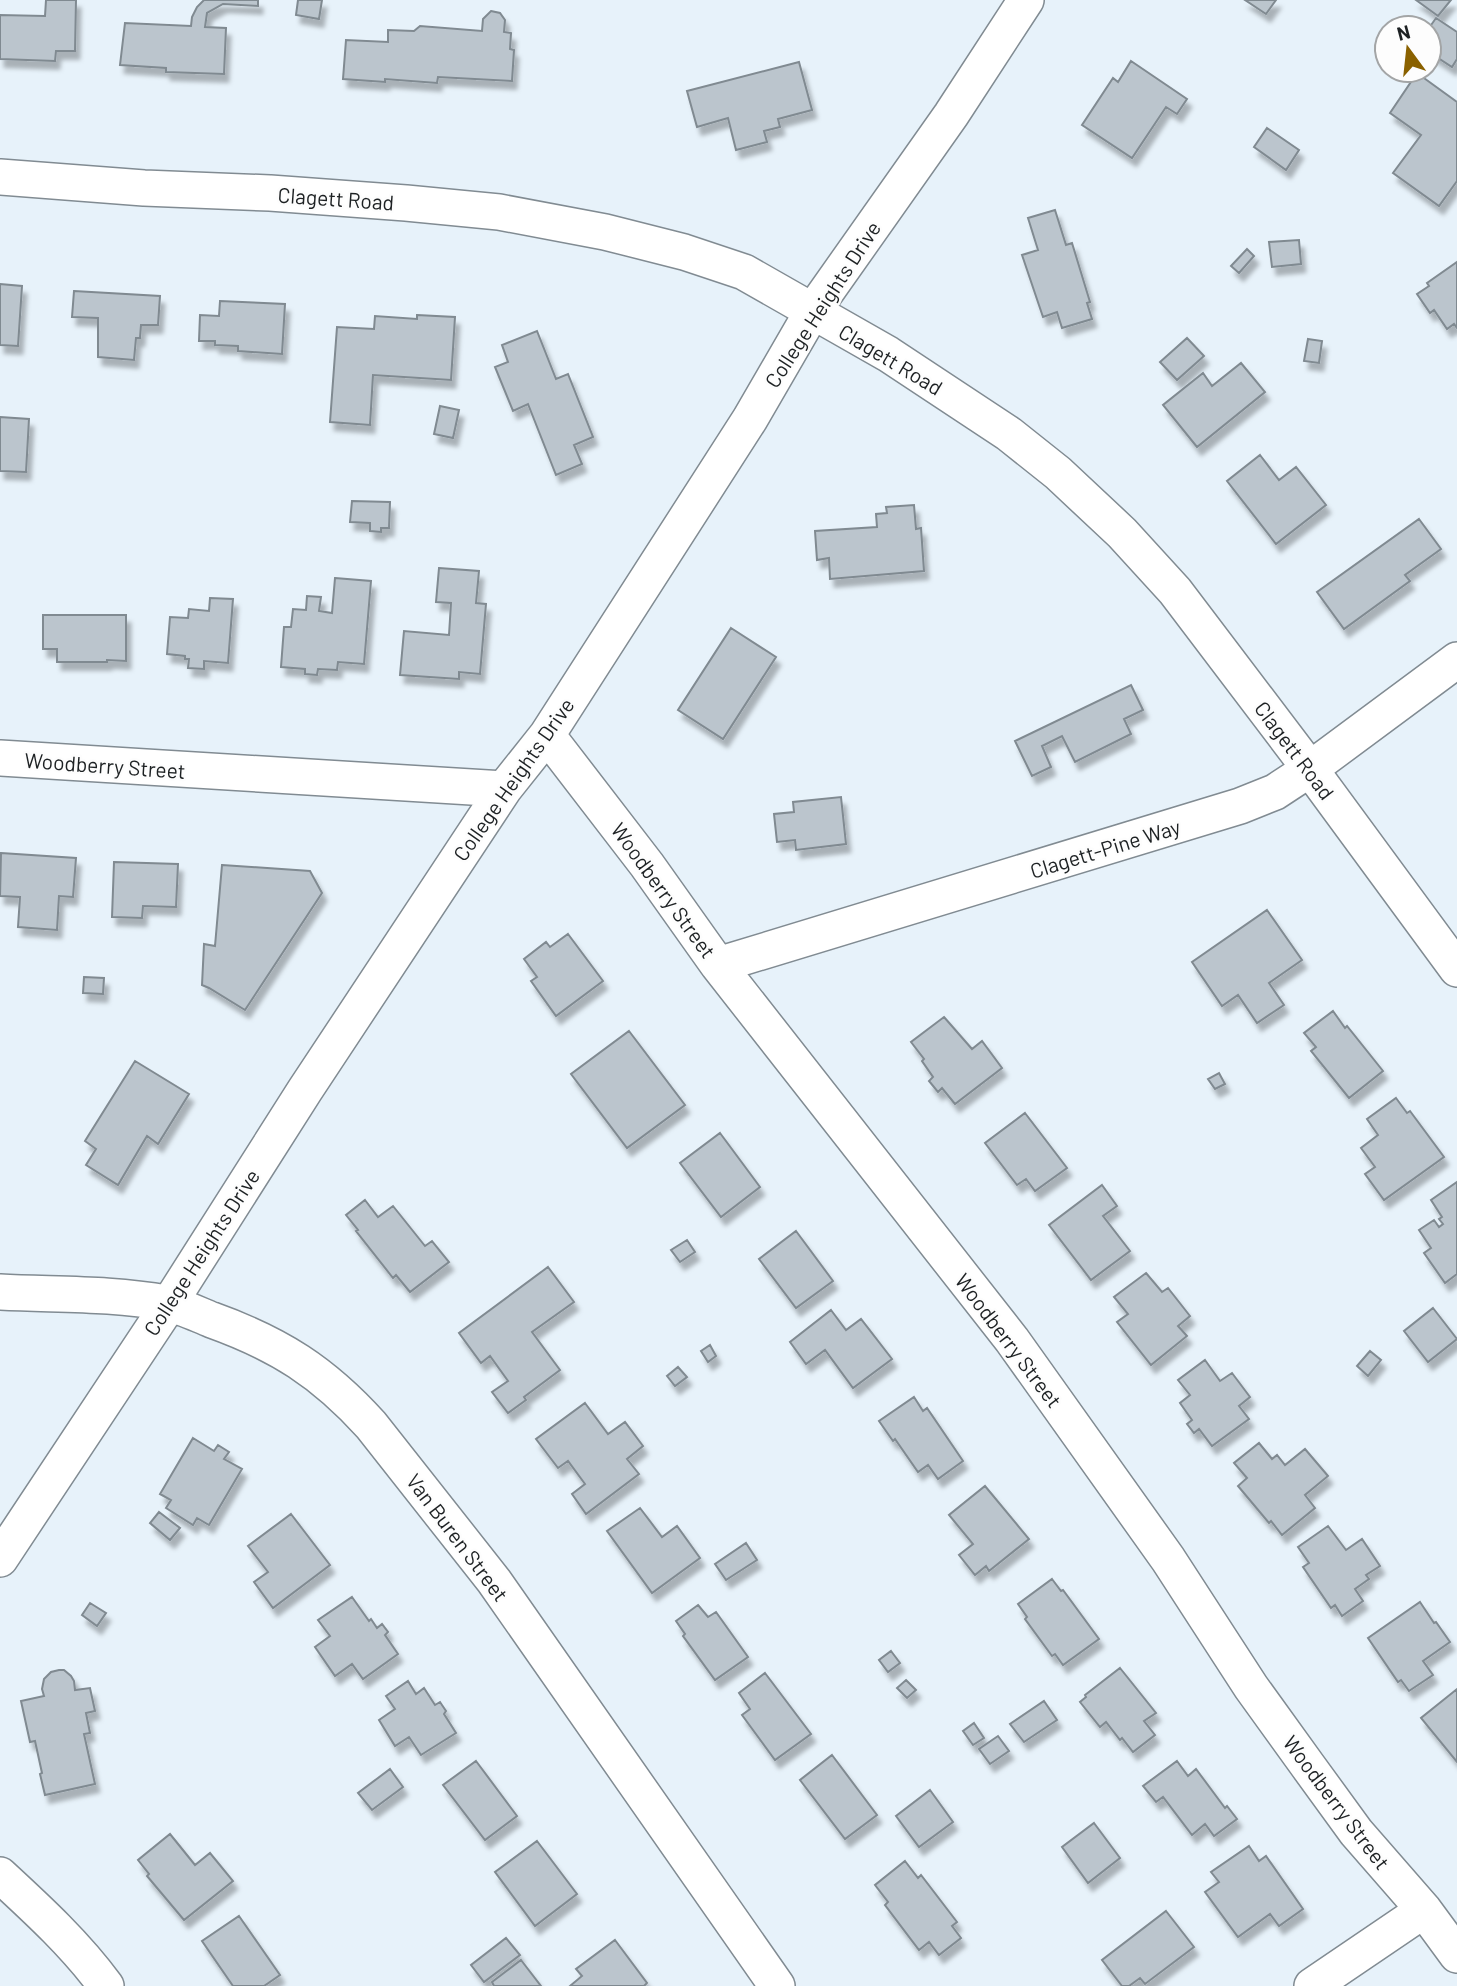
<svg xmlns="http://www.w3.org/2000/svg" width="1457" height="1986" font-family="Barlow,sans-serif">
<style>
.building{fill:#bbc5cd;stroke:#808a91;stroke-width:2;filter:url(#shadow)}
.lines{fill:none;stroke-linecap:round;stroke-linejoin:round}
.minor-casing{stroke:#818b92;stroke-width:38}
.minor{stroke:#fff;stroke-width:35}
.labels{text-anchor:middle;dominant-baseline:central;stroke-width:5;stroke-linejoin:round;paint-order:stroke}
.street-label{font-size:21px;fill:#1d2123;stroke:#fdfdfd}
</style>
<defs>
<filter id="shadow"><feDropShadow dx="4.5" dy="8" stdDeviation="2" flood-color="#0004"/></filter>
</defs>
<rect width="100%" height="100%" fill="#e7f2fa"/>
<path class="building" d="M46,0H76L75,51H56L55,61L0,59V15L45,16Z
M204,0H258V6L223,4L207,13L205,27L226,28L224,74L166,72V68L120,65L125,23L191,26L192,17L197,7Z
M298,0H322L319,19L296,15Z
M1245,0H1276L1266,14Z
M1416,0H1451L1438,16Z
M491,11L500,13L505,20L504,32L511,33L510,49L514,50L512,81L438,77L437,83L385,79V82L343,79L346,40L388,42V30L414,31L420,26L482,31L483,19Z
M1436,18L1457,32V59L1452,67L1429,52V28Z
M1131,61L1187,99L1177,114L1166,107L1132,158L1082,125L1113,78L1118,82Z
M799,62L812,110L778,119L780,127L764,131L767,142L736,150L728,118L697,127L687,91Z
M1417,73L1457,102V181L1439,206L1393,173L1421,135L1390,113Z
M1267,128L1299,150L1286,170L1254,147Z
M1055,210L1066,245L1072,243L1090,302L1087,303L1092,319L1062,328L1057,312L1043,317L1022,255L1038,250L1028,218Z
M1299,240L1301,264L1272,267L1269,242Z
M1247,249L1254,256L1239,273L1231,266Z
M1457,262V328L1454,324L1447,329L1434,310L1430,313L1417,294L1429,286L1427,283Z
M0,284L22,286L18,346L0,345Z
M74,291L160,296L158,325H141L140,338H136L134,360L98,357V318L72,317Z
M220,301L285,304L282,354L238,351V346L215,345V341H199L200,315L219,316Z
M417,315L455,317L451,380L373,375L370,425L330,422L337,327L374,329L375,316L417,319Z
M537,331L556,379L568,374L593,437L574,445L582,464L556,475L528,404L513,411L495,367L508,362L502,345Z
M1187,338L1204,356L1177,380L1160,362Z
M1308,339L1322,341L1319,363L1304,361Z
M1241,363L1265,392L1197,447L1163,405L1203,373L1212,386Z
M440,406L459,410L453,438L434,434Z
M0,417L29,419L26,472L0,471Z
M1260,455L1279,480L1296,467L1326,505L1276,544L1227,481Z
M352,501L390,502L389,528H381V532L370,531V523L350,522Z
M914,505L916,529L921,528L924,571L830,579L829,558L817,560L815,531L877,527L876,514L887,513L886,507Z
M1419,519L1441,549L1405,575L1410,581L1344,629L1317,592Z
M439,568L479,571L476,603L486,604L480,674L459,672V679L400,675L404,631L449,635L451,603L436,602Z
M335,578L371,581L364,664L338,662L337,670L318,669L317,675L305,674V669L281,667L284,627H291L293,609L306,610L307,596L321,597L319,611L332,613Z
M210,598L233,599L228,663L204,661V669L188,668L189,659H185V656L167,654L170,617L188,618L189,609L209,611Z
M43,615H126V661L107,660V662H57V649H43Z
M731,628L776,657L723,739L678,710Z
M1131,685L1143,710L1124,719L1131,734L1075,762L1062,736L1042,746L1051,767L1032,776L1015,741Z
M841,797L846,844L796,850L795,840L777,842L774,814L794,812L793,802Z
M1,853L76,858L73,897L59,896L57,930L18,927L20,897L0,896Z
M114,862L178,864L176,907L143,906L142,918L112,917Z
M222,865L310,871L322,893L245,1010L209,988L202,985L204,944L215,946Z
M1267,910L1302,960L1269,983L1284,1005L1257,1023L1238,995L1222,1006L1192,962Z
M568,934L603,981L556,1016L531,981L537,977L524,959L546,942L550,947Z
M84,977L104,978L103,994L83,993Z
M1333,1011L1345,1028L1347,1026L1383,1071L1349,1098L1311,1051L1316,1047L1304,1033Z
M944,1017L972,1049L982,1041L1002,1068L955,1104L942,1088L938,1092L929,1081L933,1077L922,1061L924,1059L911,1042Z
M629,1031L685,1105L627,1148L571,1074Z
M135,1061L189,1094L158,1144L147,1136L118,1185L86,1165L96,1149L85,1141Z
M1219,1073L1225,1084L1215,1089L1208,1079Z
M1396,1098L1407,1113L1410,1111L1444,1157L1384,1200L1365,1174L1375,1167L1361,1148L1378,1135L1367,1119Z
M1025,1113L1067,1168L1035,1191L1026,1179L1017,1185L985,1143Z
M720,1133L760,1187L721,1217L680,1163Z
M1457,1182V1274L1445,1283L1424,1253L1431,1248L1419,1230L1434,1220L1439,1227L1443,1224L1439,1219L1442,1217L1431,1200Z
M1102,1185L1117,1206L1103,1216L1130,1251L1091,1280L1049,1225Z
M365,1200L378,1217L393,1206L425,1246L432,1241L449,1262L410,1292L396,1275L393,1278L356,1231L358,1230L346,1215Z
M796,1231L833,1281L796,1308L759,1259Z
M687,1240L695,1252L680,1262L671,1250Z
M548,1267L574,1302L532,1332L560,1370L524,1397L526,1400L508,1413L492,1392L508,1381L490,1356L481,1363L459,1333Z
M1146,1273L1162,1292L1168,1288L1190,1316L1178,1326L1187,1336L1151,1365L1117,1322L1128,1314L1114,1297Z
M1433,1308L1457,1339L1428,1362L1404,1331Z
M831,1310L846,1330L861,1319L892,1359L853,1388L825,1350L806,1364L790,1342Z
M710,1345L716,1356L708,1362L701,1351Z
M1370,1351L1381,1360L1368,1376L1357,1366Z
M1205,1360L1220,1381L1232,1373L1250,1397L1239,1406L1249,1419L1212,1446L1199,1429L1194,1433L1187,1424L1192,1420L1180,1403L1190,1395L1178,1380Z
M678,1367L687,1377L675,1386L667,1376Z
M914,1397L923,1411L927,1408L963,1461L938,1479L928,1465L918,1472L895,1439L893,1441L879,1421Z
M585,1403L608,1434L625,1422L643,1446L627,1459L639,1474L586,1514L572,1494L585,1484L568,1461L558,1468L536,1439Z
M193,1438L214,1451L218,1445L229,1452L224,1459L242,1469L209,1525L197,1518L193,1525L166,1508L171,1500L160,1494Z
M1259,1443L1272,1459L1277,1455L1285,1465L1305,1449L1328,1476L1305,1495L1315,1508L1282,1535L1271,1521L1269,1523L1238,1486L1247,1478L1234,1463Z
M985,1486L1029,1539L989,1571L986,1566L975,1575L959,1555L973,1544L949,1515Z
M640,1508L662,1537L677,1526L700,1558L652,1593L607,1531Z
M159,1512L180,1528L170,1540L150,1523Z
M291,1514L330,1565L273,1608L254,1582L268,1572L248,1546Z
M1328,1526L1346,1550L1362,1539L1380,1566L1366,1575L1369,1579L1355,1589L1363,1601L1342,1616L1335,1605L1331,1608L1303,1567L1309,1563L1298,1547Z
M746,1543L757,1560L726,1580L715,1564Z
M1052,1579L1061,1591L1063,1590L1099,1639L1063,1665L1055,1654L1052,1656L1025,1619L1027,1617L1018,1604Z
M352,1597L369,1621L371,1619L377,1628L382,1624L388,1632L385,1635L398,1654L363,1679L352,1664L335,1676L315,1647L330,1636L318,1620Z
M1420,1602L1434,1623L1436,1622L1450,1642L1423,1661L1433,1675L1409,1691L1401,1680L1398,1682L1368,1638Z
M90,1603L106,1613L97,1626L82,1615Z
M698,1605L708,1617L716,1612L748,1657L715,1680L683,1636L685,1634L676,1621Z
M891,1651L900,1663L888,1672L879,1660Z
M1120,1668L1156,1713L1144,1721L1155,1735L1133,1752L1122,1738L1120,1740L1106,1722L1100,1727L1080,1702L1086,1697L1085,1695Z
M59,1670H64L71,1676L74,1681L75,1690L90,1688L95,1711L86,1713L90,1733L84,1734L95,1784L45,1795L40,1774L42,1773L35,1741L30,1742L21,1701L44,1696L42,1689L44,1679L51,1672Z
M765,1673L811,1734L775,1760L742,1715L750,1709L739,1693Z
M906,1680L916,1690L907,1698L897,1688Z
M408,1681L416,1694L424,1688L435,1705L440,1702L446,1711L444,1714L456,1733L421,1755L409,1737L395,1746L379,1720L395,1709L386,1696Z
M1457,1689V1762L1421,1718Z
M1044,1701L1057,1720L1024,1742L1010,1724Z
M974,1723L984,1738L973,1745L963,1731Z
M998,1736L1009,1751L990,1764L979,1749Z
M832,1755L877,1815L845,1839L800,1780Z
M476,1761L517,1816L485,1840L443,1785Z
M1177,1761L1188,1776L1196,1769L1225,1808L1227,1806L1237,1819L1214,1836L1205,1824L1192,1835L1163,1797L1156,1802L1143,1786Z
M390,1769L403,1787L372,1810L358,1793Z
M930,1790L953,1822L919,1847L896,1816Z
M1094,1823L1120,1858L1088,1883L1062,1847Z
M170,1834L195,1865L210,1853L233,1881L184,1920L147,1876L149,1874L138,1860Z
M537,1841L577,1894L535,1926L495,1872Z
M1249,1846L1259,1861L1266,1856L1303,1909L1279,1926L1270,1914L1238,1937L1205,1892L1219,1882L1211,1872Z
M905,1861L918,1878L921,1875L957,1922L952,1926L961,1938L939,1955L929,1942L919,1950L885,1905L888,1902L875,1885Z
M1166,1911L1194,1947L1145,1984L1140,1978L1129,1986H1122L1102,1960Z
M239,1916L280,1975L264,1986H233L202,1941Z
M506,1938L520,1955L484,1982L471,1965Z
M615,1940L647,1983L644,1986H570L582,1976L576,1969Z
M521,1960L541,1986H494L492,1982Z"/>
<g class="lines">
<g class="minor-casing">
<path id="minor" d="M0,177L144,188L270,193L406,203L499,212L605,232L684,252L744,272L888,354L1009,434L1058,473L1122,533L1175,591L1310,769L1457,969
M547,735L647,865L718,965L1012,1340L1168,1559L1251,1687L1308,1766L1356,1832L1424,1910L1457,1955
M0,758L504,789
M718,965L1240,806L1275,792L1310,769L1457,660
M0,1292C55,1295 112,1293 166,1303C181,1306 197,1314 212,1320C279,1344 323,1372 371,1425L494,1581L777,1986
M0,1559L169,1304L305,1090L504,789L547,735L750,419L812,312L951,115L1026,0
M0,1875C38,1910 76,1945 106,1986
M1312,1986L1424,1910"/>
</g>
<use href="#minor" class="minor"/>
</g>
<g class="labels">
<g class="street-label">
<text transform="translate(336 198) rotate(4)">Clagett Road</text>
<text transform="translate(822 304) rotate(-57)">College Heights Drive</text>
<text transform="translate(891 359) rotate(31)">Clagett Road</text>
<text transform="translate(1295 750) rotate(53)">Clagett Road</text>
<text transform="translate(105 765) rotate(4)">Woodberry Street</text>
<text transform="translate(513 779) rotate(-55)">College Heights Drive</text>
<text transform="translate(1105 848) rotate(-17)">Clagett-Pine Way</text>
<text transform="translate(664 890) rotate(54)">Woodberry Street</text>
<text transform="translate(201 1252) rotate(-57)">College Heights Drive</text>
<text transform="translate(1009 1340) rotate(53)">Woodberry Street</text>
<text transform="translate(458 1537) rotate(53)">Van Buren Street</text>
<text transform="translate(1337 1802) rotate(53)">Woodberry Street</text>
</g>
</g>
<g transform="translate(1408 49) rotate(345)"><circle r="33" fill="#fdfdfd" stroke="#a3a5a6" stroke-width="2"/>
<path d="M0-5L12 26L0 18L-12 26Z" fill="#8a6100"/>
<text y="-10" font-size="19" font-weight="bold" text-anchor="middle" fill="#1d2123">N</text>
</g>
</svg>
